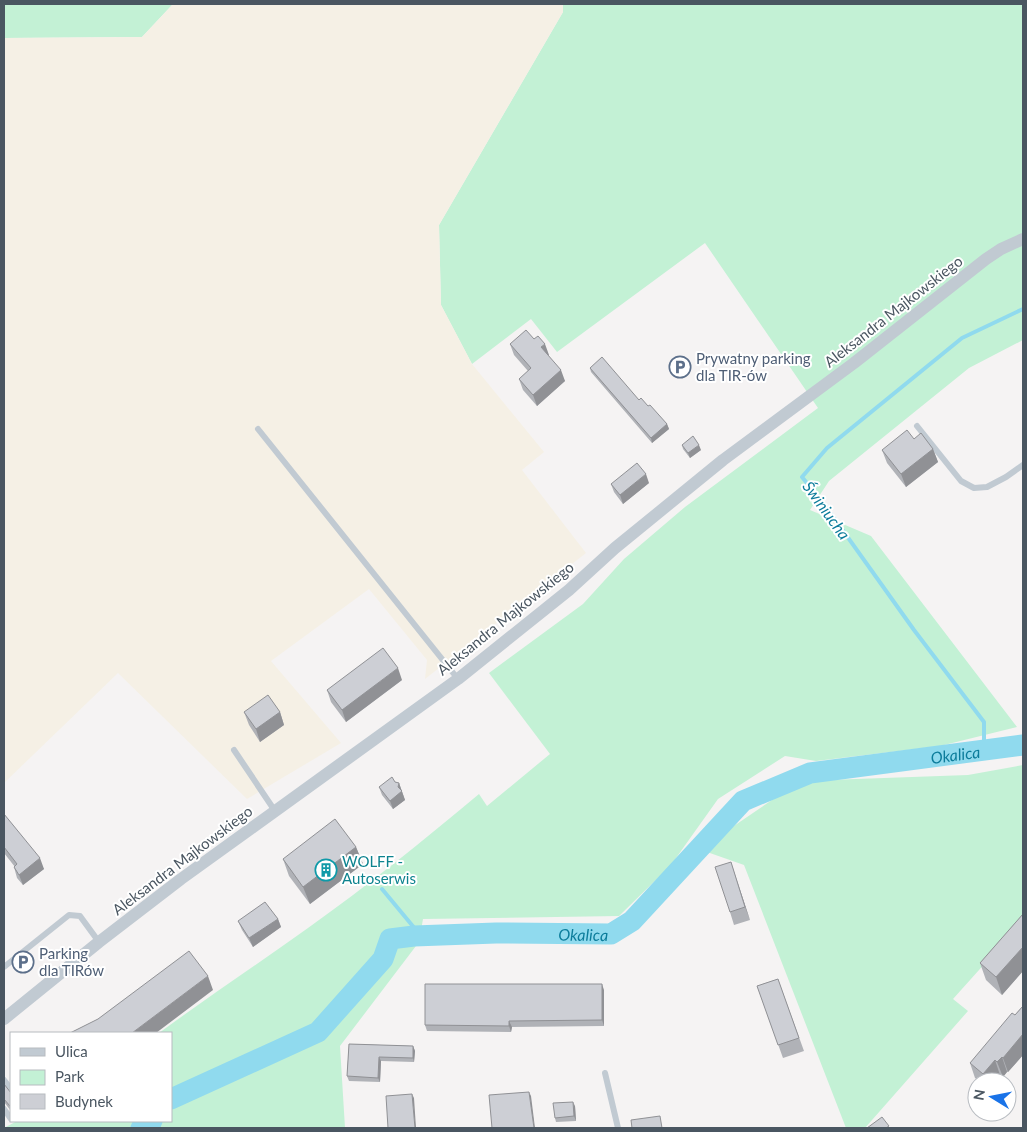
<svg xmlns="http://www.w3.org/2000/svg" width="1027" height="1132" font-family="Lato,sans-serif">
<style>
.green{fill:#c3f1d5}
.sand{fill:#f5f0e5}
.lines{fill:none;stroke-linecap:round;stroke-linejoin:round}
.stream{stroke:#90daee;stroke-width:4}
.river{stroke:#90daee;stroke-width:21}
.service{stroke:#c1cad2;stroke-width:6}
.minor{stroke:#c1cad2;stroke-width:12}
.wall{fill:#b0b2b7}
.shaded-wall{fill:#909195}
.building{fill:#cdcfd5;stroke:#909195}
.labels{text-anchor:middle;dominant-baseline:central;stroke-width:4;stroke-linejoin:round;paint-order:stroke}
.street-label{font-size:15px;fill:#4a5661;stroke:#fff}
.service-label{font-size:15px;fill:#4e5e75;stroke:#fff;text-anchor:start}
.culture-label{font-size:15px;fill:#0d838f;stroke:#fff;text-anchor:start}
.water-label{font-size:16px;font-style:italic;fill:#0c7c9b;stroke:#fff}
</style>
<rect width="100%" height="100%" fill="#f5f3f3"/>
<path class="green" d="M4,4H173L142,37L4,38Z
M563,4H1023V340L969,368L829,481L810,510L871,536L1017,727L940,746L816,761L785,756L718,799L671,865L619,916L423,919L419,942L340,1046L345,1128H4L17,1121H171V1033H159C208,997 259,963 308,928C367,886 423,841 479,794L487,806L550,754L489,673L583,604L624,559L685,507L818,408L705,243L557,352L531,319L472,364L441,305L439,225L563,12Z
M1023,765V921L953,999L968,1011L865,1128H846L744,865L707,852L725,832L800,781L968,775Z"/>
<path class="sand" d="M173,4H563V12L439,225L441,305L472,364L544,452L522,470L586,553L425,679L427,660L369,589L271,661L341,743L247,799L118,673L4,783V38L142,37Z"/>
<g class="lines">
<path class="stream" d="M984,750V722L914,630L824,504L802,477L827,448L962,338L1023,309
M382,889L421,936"/>
<g class="river">
<path id="s1" d="M171,1099L318,1032L383,959L390,939L414,936L496,933L611,934L632,921L743,801L810,773L1023,745"/>
<path d="M141,1128L152,1121"/>
</g>
<path class="service" d="M917,426L961,481L974,488L987,487L1006,477L1023,465
M258,429L458,679
M234,750L275,811
M4,967L69,915L80,916L99,942
M605,1073L618,1128
M4,1080L11,1089
M4,1109L11,1119"/>
<path class="minor" d="M4,1019L99,942L181,879L458,679L569,590L615,548L723,460L854,363L986,259L1001,249L1023,239"/>
</g>
<path class="wall" d="M510,344L549,355H548L565,381L537,406L523,390L519,379L528,371L514,355Z
M590,368L639,400L667,424L669,429L652,443L591,372Z
M914,439L933,449L938,462L906,487L887,463L882,450Z
M682,445L701,450L690,458L683,449Z
M649,483L623,504L614,492L611,484Z
M402,680L346,722L331,702L327,690Z
M244,712H280L284,725L260,742L249,725Z
M395,782L399,783L405,800L393,809L382,795L379,787Z
M4,814L44,869L23,885L17,878L14,867H15L4,853Z
M356,847L363,864L310,904L289,876L283,859Z
M731,862L750,920L734,925L730,912Z
M1023,914V971L1002,995L986,980L980,963Z
M278,919L281,927L253,947L242,930L238,921Z
M778,979L804,1051L783,1058L757,986Z
M604,990V1026L512,1027L511,1032L427,1031L425,1025Z
M1023,1006V1055L1008,1072H1007L1003,1077L1000,1075L994,1082H980L975,1078L970,1063Z
M349,1044L413,1046L415,1051L414,1062L381,1061L380,1082L349,1081L347,1076Z
M4,1084L11,1093V1111L4,1102Z
M575,1106L576,1121L556,1122L555,1118Z"/>
<path class="shaded-wall" d="M545,344L549,355L545,358L541,347Z
M561,370L565,381L537,406L533,395Z
M667,424L669,429L652,443L651,438Z
M699,445L701,450L690,458L688,453Z
M933,449L938,462L906,487L901,474Z
M646,474L649,483L623,504L620,495Z
M398,668L402,680L346,722L342,710Z
M280,712L284,725L260,742L256,729Z
M399,783L405,800L393,809L390,801L398,787Z
M356,847L363,864L310,904L303,887Z
M40,858L44,869L23,885L19,875Z
M731,862L735,875L750,920L745,907Z
M278,919L281,927L253,947L249,938Z
M1023,947V971L1002,995L996,977Z
M208,976L213,990L156,1033H132Z
M602,984L604,990V1026L602,1020Z
M509,1021L512,1027L511,1032L509,1026Z
M1023,1034V1055L1008,1072L1003,1058Z
M413,1046L415,1051L414,1062L413,1058Z
M379,1057L381,1061L380,1082L378,1078Z
M1002,1057L1007,1072L1003,1077L997,1062Z
M995,1060L1000,1075L994,1082H986L983,1074Z
M529,1092L531,1096L535,1128H534Z
M412,1094L414,1098L416,1128H415Z
M573,1102L575,1106L576,1121L574,1116Z"/>
<path class="building" d="M526,330L534,339L538,336L545,344L541,347L561,370L533,395L519,379L531,368L510,344Z
M602,357L639,400L641,398L648,406L650,405L667,424L651,438L590,368Z
M907,430L914,439L921,433L933,449L901,474L882,450Z
M693,436L699,445L688,453L682,445Z
M637,463L646,474L620,495L611,484Z
M383,648L398,668L342,710L327,690Z
M268,695L280,712L256,729L244,712Z
M392,777L395,782L399,783L398,787L402,791L390,801L379,787Z
M4,814L40,858L19,875L14,867L17,864L4,847Z
M335,819L356,847L303,887L283,859Z
M731,862L745,907L730,912L715,867Z
M265,902L278,919L249,938L238,921Z
M1023,914V947L996,977L980,963Z
M189,951L208,976L132,1033H70L98,1019Z
M778,979L799,1038L778,1045L757,986Z
M425,984H602V1020L509,1021V1026L425,1025Z
M1023,1006V1034L1003,1058L1002,1057L997,1062L995,1060L983,1074L970,1063L1012,1013L1015,1015Z
M349,1044L413,1046V1058L379,1057L378,1078L347,1076Z
M4,1084L11,1093V1105L10,1106L4,1099Z
M529,1092L534,1128H492L489,1095Z
M412,1094L415,1128H388L386,1096Z
M573,1102L574,1116L555,1118L553,1103Z
M660,1116L662,1128H632L631,1120Z
M882,1117L889,1126L886,1128H867Z"/>
<defs>
<g id="parking-ring" transform="scale(1.125)"><circle r="9.5" fill="#fff" stroke="#5c6f8a" stroke-width="1.5"/><path d="M-3.5-5.5H1a3.5 3.5 0 0 1 0 7H-1V5.5H-3.5ZM-1-3.4V-.6H.8a1.4 1.4 0 0 0 0-2.8Z" fill="#5c6f8a"/></g>
<g id="building-ring" transform="scale(1.125)"><circle r="9.5" fill="#fff" stroke="#0f9aa8" stroke-width="1.5"/><path d="M-4-6H4V6H1V3H-1V6H-4ZM-2.5-4.3h1.7v1.8h-1.7ZM.8-4.3h1.7v1.8H.8ZM-2.5-1h1.7V.8h-1.7ZM.8-1h1.7V.8H.8Z" fill="#0f9aa8"/></g>
</defs>
<g fill-rule="evenodd">
<use href="#parking-ring" x="680" y="367"/>
<use href="#building-ring" x="326" y="870"/>
<use href="#parking-ring" x="23" y="962"/>
</g>
<g class="labels">
<g class="street-label">
<text transform="translate(893 311) rotate(-38)">Aleksandra Majkowskiego</text>
<text transform="translate(505 618) rotate(-39)">Aleksandra Majkowskiego</text>
<text transform="translate(182 860) rotate(-37)">Aleksandra Majkowskiego</text>
</g>
<g class="service-label">
<text x="696" y="358">Prywatny parking<tspan x="696" dy="17">dla TIR-ów</tspan></text>
<text x="39" y="953">Parking<tspan x="39" dy="17">dla TIRów</tspan></text>
</g>
<g class="culture-label">
<text x="342" y="861">WOLFF -<tspan x="342" dy="17">Autoserwis</tspan></text>
</g>
<g class="water-label">
<text transform="translate(827 510) rotate(54)">Świniucha</text>
<text stroke="none"><textPath href="#s1" startOffset="909">Okalica</textPath></text>
<text stroke="none"><textPath href="#s1" startOffset="474">Okalica</textPath></text>
</g>
</g>
<rect width="1027" height="1132" fill="none" stroke="#4a5661" stroke-width="10"/>
<rect x="10" y="1032" width="162" height="90" fill="#ffffff" stroke="#b7bbc0"/>
<rect x="20" y="1048" width="25" height="8" fill="#c1cad2" stroke="#b7bbc0"/>
<text x="55" y="1057" font-size="15" fill="#4a5661">Ulica</text>
<rect x="20" y="1070" width="25" height="15" fill="#c3f1d5" stroke="#b7bbc0"/>
<text x="55" y="1082" font-size="15" fill="#4a5661">Park</text>
<rect x="20" y="1094" width="25" height="15" fill="#cdcfd5" stroke="#b7bbc0"/>
<text x="55" y="1107" font-size="15" fill="#4a5661">Budynek</text>
<g transform="translate(992 1097) rotate(280)"><circle r="24" fill="#ffffff" stroke="#b7bbc0"/>
<path d="M0-4L9 19L0 12L-9 19Z" fill="#1a73e8"/>
<text y="-8" font-size="14" font-weight="bold" text-anchor="middle" fill="#4a5661">N</text>
</g>
</svg>
